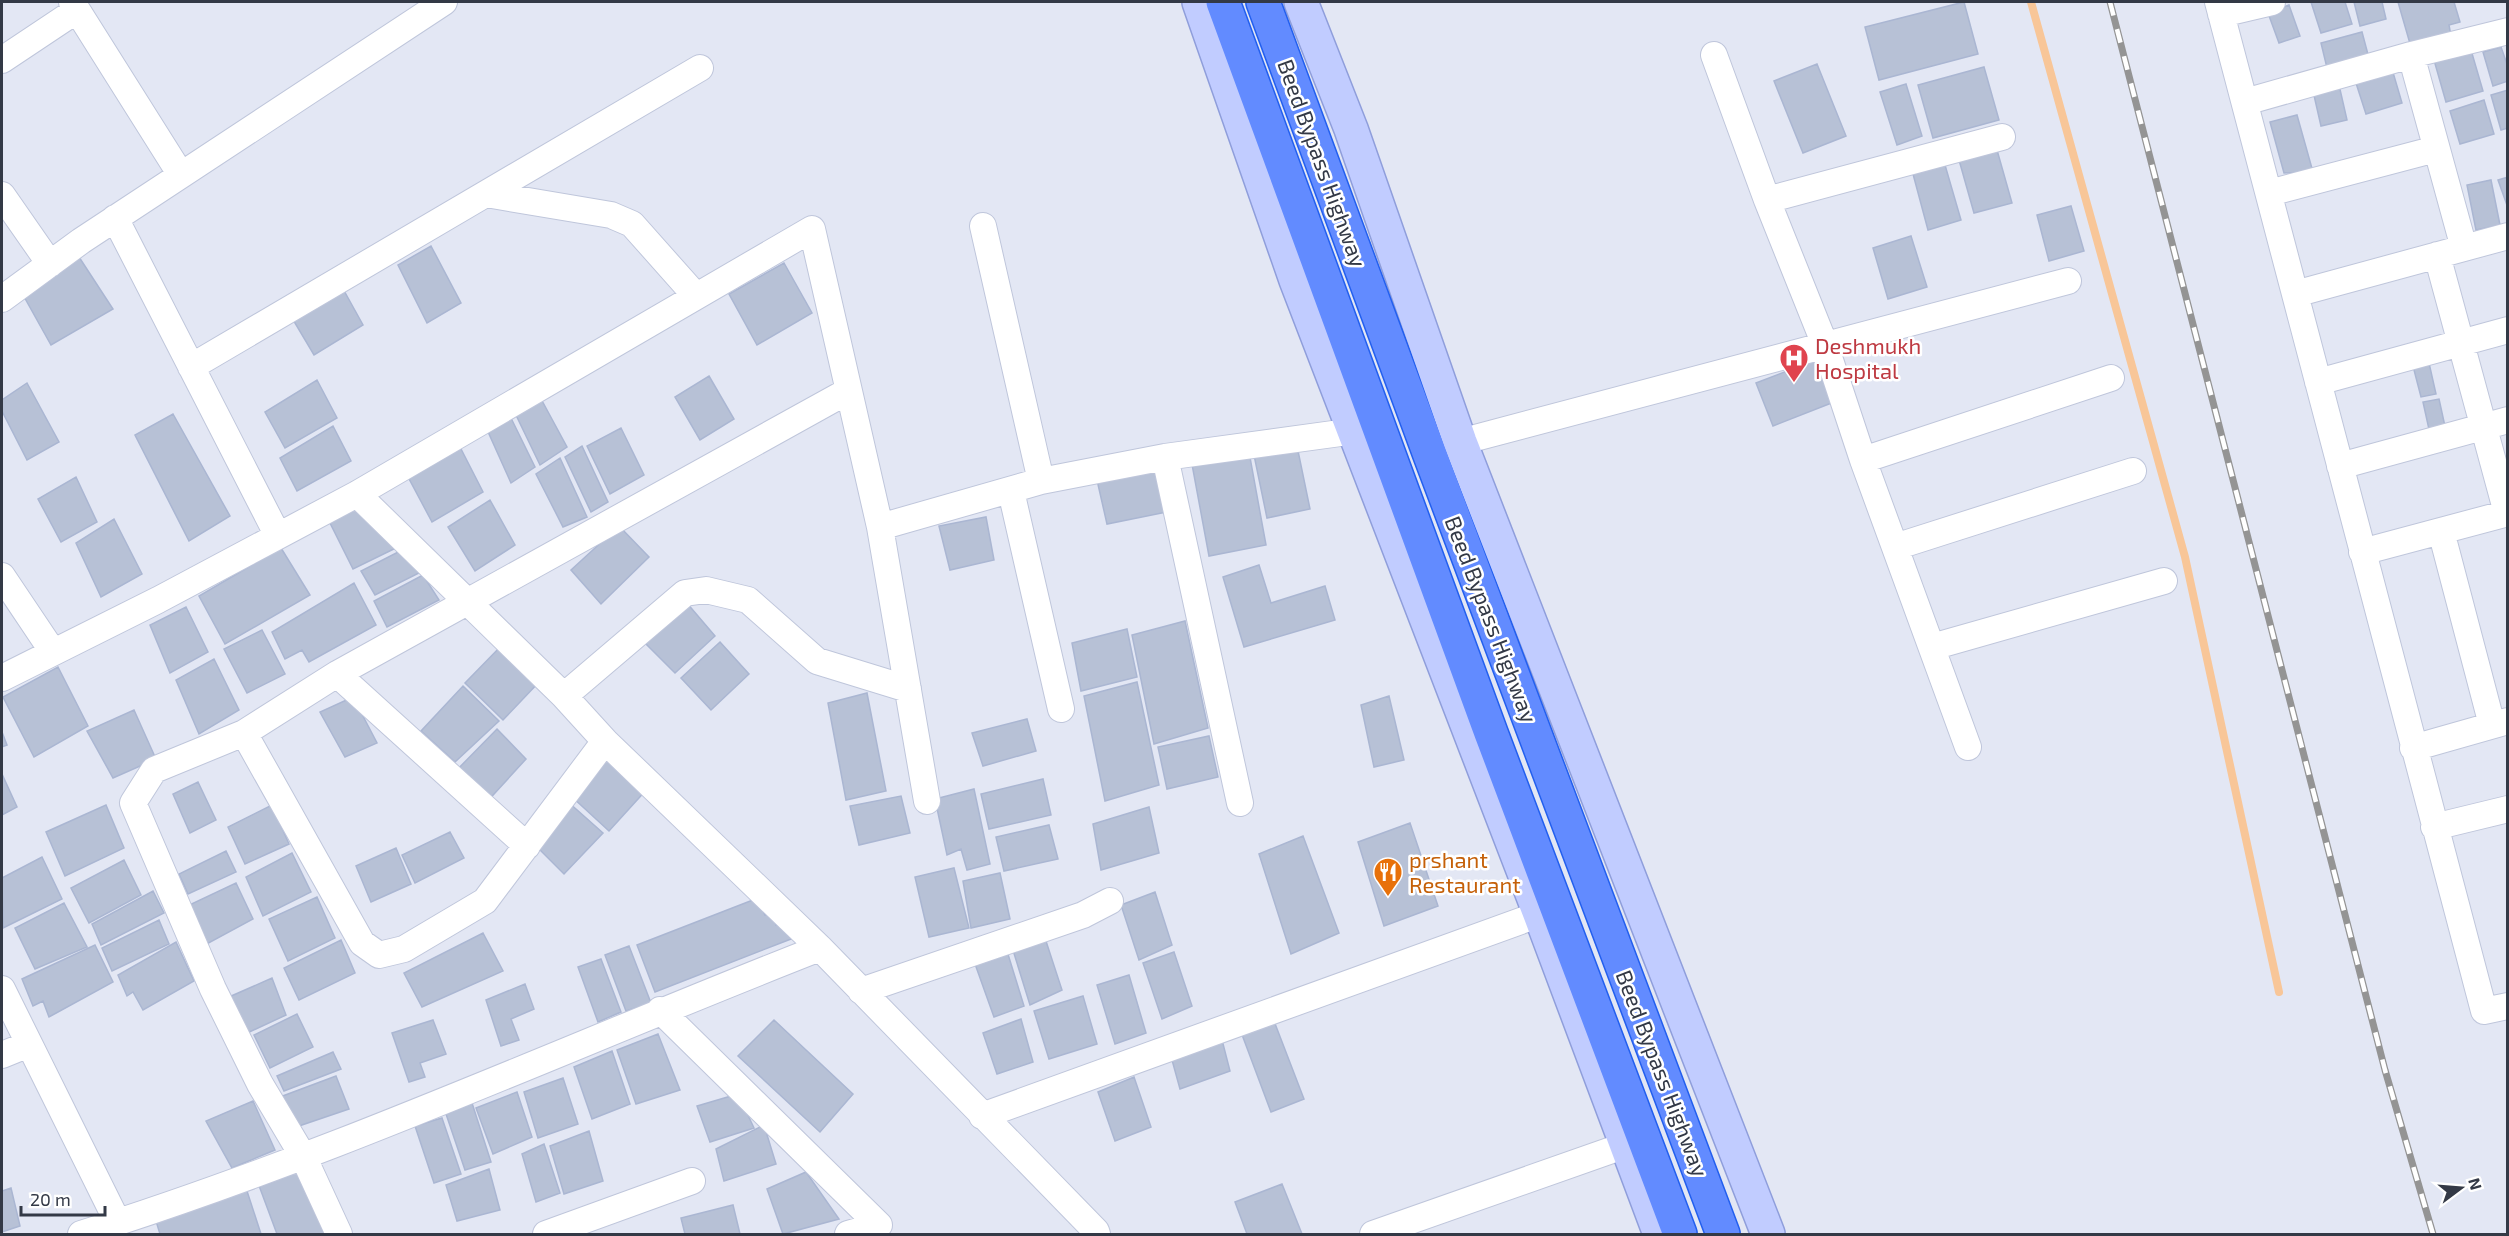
<svg xmlns="http://www.w3.org/2000/svg" width="2509" height="1236" font-family="'Exo 2',sans-serif">
<style>
.lines{fill:none;stroke-linecap:round;stroke-linejoin:round}
.stream{stroke:#f8c698;stroke-width:8}
.building{fill:#b7c1d6;stroke:#aab6d2;stroke-width:1.5}
.street-casing{stroke:#bfc6db;stroke-width:28}
.secondary-casing{stroke:#8f9edb;stroke-width:36}
.highway-casing{stroke:#235fee;stroke-width:36}
.street{stroke:#fff;stroke-width:26}
.secondary{stroke:#c1ccff;stroke-width:33}
.highway{stroke:#628bff;stroke-width:33}
.rail-casing{stroke:#949494;stroke-width:7}
.rail{stroke:#fff;stroke-width:4.5;stroke-dasharray:14;stroke-linecap:butt}
.labels{text-anchor:middle;dominant-baseline:central;stroke-width:5;stroke-linejoin:round;paint-order:stroke}
.street-label{font-size:22px;fill:#333946;stroke:#fff}
.health-label{font-size:22px;fill:#be3a42;stroke:#fff;text-anchor:start}
.food-label{font-size:22px;fill:#c56008;stroke:#fff;text-anchor:start}
</style>
<rect width="100%" height="100%" fill="#e3e7f4"/>
<g class="lines">
<path class="stream" d="M2031,2L2185,557L2279,992"/>
</g>
<path class="building" d="M1964,2L1978,54L1879,80L1865,27Z
M2311,2H2345L2352,24L2321,33Z
M2354,2H2382L2386,19L2360,26Z
M2398,2H2454L2460,22L2449,25L2451,36L2411,47Z
M2289,5L2300,36L2279,43L2268,13Z
M2362,32L2370,62L2328,72L2321,43Z
M2501,47L2508,67V81L2493,86L2483,52Z
M2471,50L2483,91L2446,102L2434,60Z
M1817,64L1846,136L1803,153L1774,81Z
M1984,67L1999,120L1933,138L1918,85Z
M2392,69L2402,103L2366,114L2355,80Z
M1906,84L1922,136L1897,145L1880,92Z
M2339,85L2347,120L2321,126L2313,91Z
M2508,90V128L2501,130L2491,95Z
M2484,100L2494,134L2460,144L2450,111Z
M2297,115L2313,172L2284,173L2270,122Z
M1997,150L2012,203L1974,213L1959,160Z
M1945,165L1961,220L1928,230L1913,174Z
M2508,177V208L2498,180Z
M2491,180L2500,225L2476,230L2467,185Z
M2071,206L2084,251L2049,261L2037,215Z
M1911,236L1927,287L1888,299L1873,248Z
M431,246L461,303L427,323L398,265Z
M79,257L113,309L51,345L22,293Z
M784,263L812,313L757,345L729,294Z
M342,287L363,325L314,355L292,318Z
M1818,359L1834,402L1773,426L1756,383Z
M2429,363L2436,394L2421,397L2413,366Z
M709,376L734,419L700,440L675,397Z
M317,380L337,418L285,448L265,412Z
M27,383L59,442L27,460L2,411V400Z
M540,397L567,447L540,465L515,413Z
M2439,399L2446,431L2430,434L2423,402Z
M173,414L230,516L189,541L135,435Z
M509,414L535,467L511,483L485,425Z
M333,426L351,461L297,491L280,458Z
M621,428L644,475L610,494L587,446Z
M459,445L483,492L432,522L407,475Z
M582,446L608,502L591,512L565,457Z
M1297,446L1310,509L1267,518L1254,455Z
M1249,452L1266,545L1209,556L1191,459Z
M560,458L587,517L563,527L536,474Z
M1157,467L1167,512L1107,524L1097,480Z
M76,477L97,522L61,542L38,499Z
M490,500L515,545L475,571L448,527Z
M361,504L402,545L353,569L330,523Z
M986,517L994,560L950,570L939,526Z
M114,519L142,574L101,597L76,543Z
M619,526L649,557L601,604L571,570Z
M281,548L310,595L225,644L199,596Z
M404,549L419,573L375,595L361,571Z
M1259,565L1271,603L1325,586L1335,620L1244,647L1223,577Z
M423,575L439,600L387,627L374,601Z
M354,583L376,625L309,662L302,650L285,659L272,632Z
M686,602L715,636L675,673L644,642Z
M186,607L208,652L170,673L150,625Z
M1185,621L1208,728L1154,744L1132,635Z
M1127,629L1137,677L1081,691L1072,643Z
M262,630L285,674L247,693L224,649Z
M720,642L749,674L711,710L681,678Z
M503,644L540,681L503,720L465,683Z
M214,659L239,710L199,734L176,680Z
M58,667L88,726L34,757L3,697Z
M1137,682L1159,785L1105,801L1084,696Z
M463,686L499,721L455,762L421,731Z
M867,693L886,791L846,800L828,703Z
M1389,696L1404,760L1374,767L1361,705Z
M353,697L377,743L345,757L320,712Z
M134,710L156,759L113,778L87,731Z
M1027,719L1036,751L983,766L972,733Z
M497,729L526,759L484,805L451,776Z
M2,732L7,745L2,747Z
M1209,736L1218,777L1167,789L1158,747Z
M613,754L648,788L609,831L571,796Z
M2,774L17,807L2,815Z
M1043,779L1051,815L989,829L981,794Z
M198,782L216,820L190,833L173,794Z
M974,789L990,864L967,870L961,849L947,855L935,799Z
M901,796L910,833L859,845L850,806Z
M567,801L603,833L564,874L534,844Z
M106,805L124,848L65,876L46,832Z
M272,805L289,844L245,864L228,827Z
M1149,807L1159,853L1101,870L1093,824Z
M1410,823L1438,906L1384,926L1358,842Z
M1049,825L1058,859L1004,871L996,837Z
M450,832L464,858L415,883L402,855Z
M1303,836L1339,933L1291,954L1259,854Z
M396,848L411,884L371,902L356,866Z
M226,851L236,872L188,894L179,874Z
M292,853L311,892L263,916L246,877Z
M42,857L62,899L3,928L2,878Z
M124,860L141,895L89,923L71,888Z
M954,868L969,928L929,937L915,877Z
M1000,873L1010,919L971,928L963,881Z
M236,883L253,919L203,946L185,907Z
M153,891L164,913L101,945L92,924Z
M1155,892L1172,945L1139,960L1121,905Z
M317,897L335,938L288,961L269,919Z
M758,898L765,915L772,913L776,925L785,922L791,939L655,992L637,945Z
M64,903L87,947L35,969L15,928Z
M159,920L169,944L112,971L102,948Z
M483,933L503,971L422,1007L404,973Z
M1044,935L1062,990L1030,1005L1012,947Z
M341,940L355,973L299,1000L284,968Z
M176,942L194,981L143,1010L133,992L127,996L118,975Z
M95,945L113,982L49,1017L43,1001L33,1006L22,979Z
M629,946L651,1003L626,1011L605,955Z
M1007,951L1024,1006L994,1017L975,964Z
M1174,952L1192,1006L1162,1019L1143,963Z
M601,959L621,1012L598,1022L578,967Z
M1129,975L1146,1033L1115,1044L1097,985Z
M272,978L286,1015L245,1034L229,997Z
M525,984L534,1009L511,1019L519,1040L501,1046L486,1000Z
M1083,996L1097,1044L1049,1059L1034,1011Z
M297,1014L313,1047L270,1068L254,1035Z
M1021,1019L1033,1062L997,1074L983,1033Z
M433,1020L446,1054L420,1063L425,1077L409,1082L392,1033Z
M774,1020L853,1094L820,1132L738,1056Z
M1274,1021L1304,1099L1271,1112L1241,1032Z
M658,1034L680,1090L636,1104L617,1050Z
M1222,1040L1230,1071L1180,1089L1172,1060Z
M612,1051L630,1104L592,1119L574,1067Z
M333,1052L341,1069L284,1091L277,1076Z
M336,1076L349,1109L293,1128L280,1097Z
M1134,1077L1151,1127L1115,1141L1098,1092Z
M563,1078L578,1124L538,1138L524,1092Z
M517,1092L532,1137L493,1154L476,1108Z
M738,1094L754,1128L710,1142L697,1106Z
M253,1101L275,1150L232,1168L206,1121Z
M472,1103L491,1162L465,1170L446,1114Z
M442,1118L461,1174L434,1183L415,1126Z
M764,1125L776,1164L724,1181L716,1149Z
M589,1131L603,1181L564,1194L550,1146Z
M544,1144L560,1193L536,1202L522,1154Z
M300,1166L328,1234H277L258,1183Z
M489,1169L500,1210L457,1221L446,1185Z
M806,1172L839,1219L783,1234L767,1189Z
M1282,1184L1302,1234H1247L1235,1202Z
M11,1188L20,1226L2,1232V1191Z
M246,1188L261,1234H160L156,1221Z
M733,1205L740,1234H685L681,1218Z"/>
<g class="lines">
<g class="street-casing">
<path id="street" d="M72,2L181,175
M2218,2L2484,1011L2508,1006
M2221,14L2272,2
M1714,55L1767,200L1825,345L1863,460L1968,747
M2411,55L2464,248
M2,60L77,10
M2245,102L2411,55L2508,31
M2269,193L2436,149
M486,194L611,215L632,224L696,296
M2,195L50,264
M1767,200L2002,137
M115,218L278,536
M983,226L1041,481
M2437,255L2507,513
M2295,294L2508,236
M2,299L81,241L444,2
M191,367L700,68
M2318,382L2508,330
M1460,442L2068,281
M1165,457L1240,803
M1863,460L2111,378
M2340,466L2508,420
M1011,491L1061,709
M357,494L564,696L605,741L820,948L1096,1231L1097,1234
M880,527L927,801
M2441,531L2492,725
M1895,547L2133,471
M2362,552L2508,513
M2,576L53,652
M1932,647L2164,581
M337,674L527,846
M2,678L158,600L357,494L812,229L880,527L1041,481L1165,457L1355,431
M564,696L685,593L706,590L748,600L817,661L908,689
M244,733L362,943L379,955L404,949L485,901L605,741
M2413,748L2508,721
M2434,827L2508,809
M2,989L118,1223
M861,991L1083,915L1110,901
M660,1010L879,1225L848,1234
M2,1055L29,1044
M982,1116L1540,914
M81,1234C333,1155 574,1044 820,948
M339,1234L304,1158L260,1084L213,989L133,803L154,770L244,733L337,674L848,391
M546,1234L692,1181
M1373,1234L1626,1145"/>
</g>
<g class="secondary-casing">
<path id="secondary" d="M1199,2L1296,280L1540,914L1660,1234
M1301,2L1351,129L1460,442L1768,1234"/>
</g>
<g class="highway-casing">
<path id="highway" d="M1223,2L1491,733L1680,1234
M1263,2L1430,455L1723,1234"/>
</g>
<use href="#street" class="street"/>
<use href="#secondary" class="secondary"/>
<use href="#highway" class="highway"/>
<g class="rail-casing">
<path id="rail" d="M2110,2L2385,1070L2433,1234"/>
</g>
<use href="#rail" class="rail"/>
</g>
<defs>
<g id="hospital-pin" transform="scale(1.5)"><path d="M0 17L-7.5 6A9.5 9.5 0 1 1 7.5 6Z" fill="#e0444e" stroke="#fff"/><path d="M-5-5h3v3.5h4V-5h3V5h-3V1.5h-4V5h-3Z" fill="#fff"/></g>
<g id="restaurant-pin" transform="scale(1.5)"><path d="M0 17L-7.5 6A9.5 9.5 0 1 1 7.5 6Z" fill="#e8710a" stroke="#fff"/><path d="M-5-6h1v4h1v-4h1v4h1v-4h1v5L-1.5 .5V6h-2V.5L-5-1ZM5-6V6H3V1.5H1.5Q1.5-4 5-6Z" fill="#fff"/></g>
</defs>
<g fill-rule="evenodd">
<use href="#hospital-pin" x="1794" y="358"/>
<use href="#restaurant-pin" x="1388" y="872"/>
</g>
<g class="labels">
<g class="street-label">
<text transform="translate(1323 163) rotate(70)">Beed Bypass Highway</text>
<text transform="translate(1492 619) rotate(69)">Beed Bypass Highway</text>
<text transform="translate(1663 1073) rotate(69)">Beed Bypass Highway</text>
</g>
<g class="health-label">
<text x="1815" y="345">Deshmukh<tspan x="1815" dy="25">Hospital</tspan></text>
</g>
<g class="food-label">
<text x="1409" y="859">prshant<tspan x="1409" dy="25">Restaurant</tspan></text>
</g>
</g>
<rect width="2509" height="1236" fill="none" stroke="#333946" stroke-width="6"/>
<g transform="translate(2461 1188) rotate(74)" stroke="#ffffff" stroke-width="4.5" paint-order="stroke">
<path d="M0-4.5L10 22L0 15L-10 22Z" fill="#333946"/>
<text y="-9" font-size="16" font-weight="bold" text-anchor="middle" fill="#333946">N</text>
</g>
<path d="M21 1206v9h84v-9" fill="none" stroke="#333946" stroke-width="3"/>
<text x="30" y="1206" font-size="18" fill="#333946" stroke="#ffffff" stroke-width="4.5" paint-order="stroke">20 m</text>
</svg>
